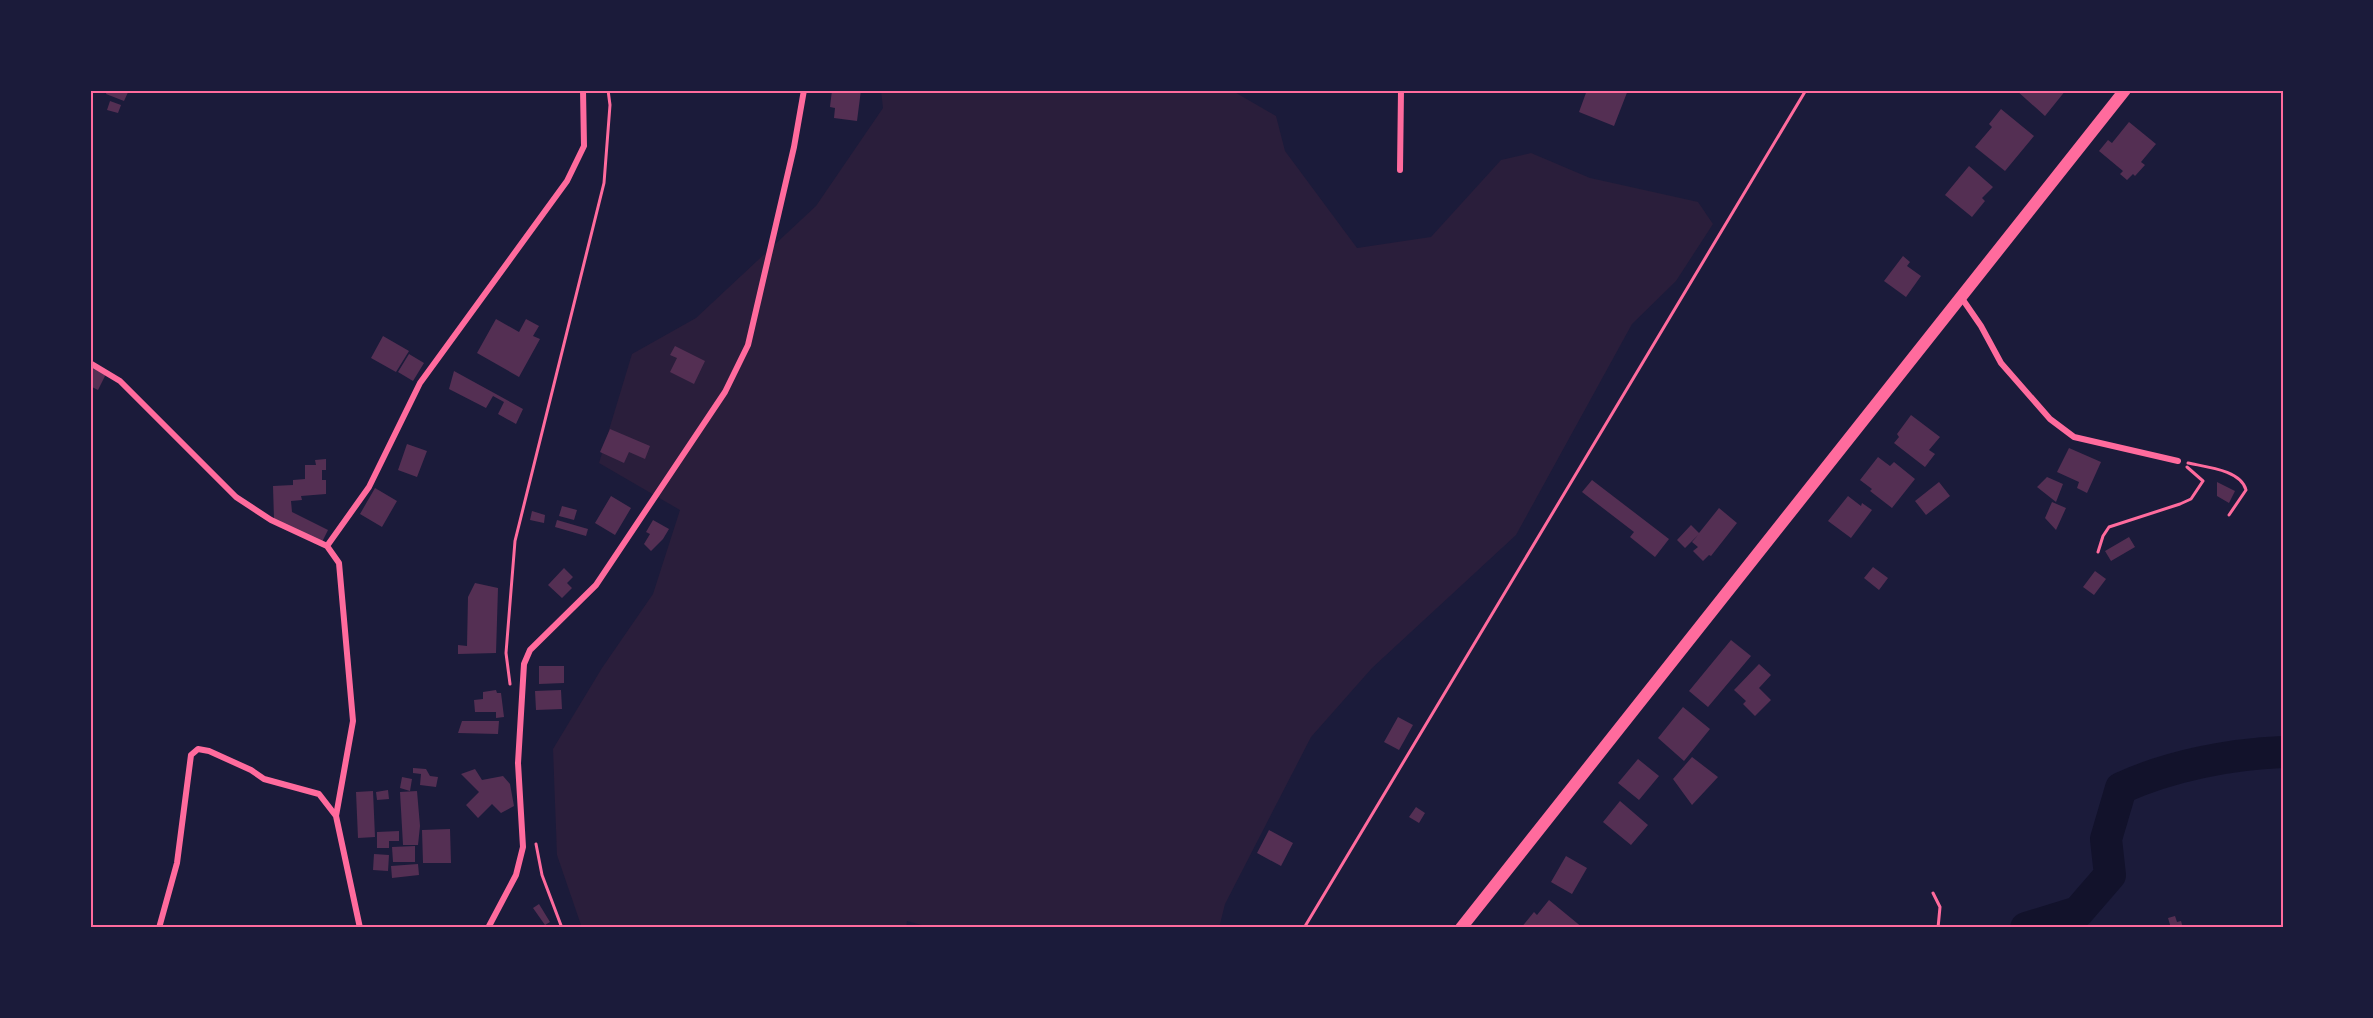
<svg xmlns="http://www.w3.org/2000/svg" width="2373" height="1018" font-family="'Fira Sans Condensed',sans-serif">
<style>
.green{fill:#2a1e3b}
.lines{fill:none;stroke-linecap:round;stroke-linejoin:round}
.river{stroke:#12122b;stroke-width:32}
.building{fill:#542f53}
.path{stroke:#ff6b9d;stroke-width:3}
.minor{stroke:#ff6b9d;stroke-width:6}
.primary{stroke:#ff6b9d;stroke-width:12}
.neatline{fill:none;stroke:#ff6b9d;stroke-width:2}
</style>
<rect width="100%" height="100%" fill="#1b1b3a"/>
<path class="green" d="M881,90H1231L1276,116L1285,151L1357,248L1431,237L1501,160L1531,153L1590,178L1698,202L1713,224L1676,281L1632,324L1516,535L1372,668L1311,737L1225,904L1219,928H933L907,921L906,928H582L557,855L553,749L602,668L653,594L680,510L599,463L632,354L696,318L816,206L883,108Z"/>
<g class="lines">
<path class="river" d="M2026,928L2078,912L2110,875L2106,839L2121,788C2169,766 2230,754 2283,752"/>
</g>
<path class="building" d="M107,90H129L124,101L106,94Z
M832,90H861L857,121L834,118L835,108L830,107Z
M1587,90H1628L1614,126L1579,112Z
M2016,90H2066L2045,116Z
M110,101L121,105L118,113L107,110Z
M2001,109L2034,136L2005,171L1975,147L1992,127L1989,124Z
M2129,122L2156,144L2141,162L2145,165L2135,176L2133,174L2127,180L2120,174L2123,171L2099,151L2108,140L2112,143Z
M1969,166L1993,187L1982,198L1985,201L1972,217L1945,195Z
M1903,256L1910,262L1907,266L1921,276L1906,297L1884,281Z
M496,319L519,332L526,319L539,326L533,336L540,339L519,377L477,353Z
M383,336L409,351L396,372L371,358Z
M675,346L705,361L694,384L670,372L677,358L670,355Z
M409,354L424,363L413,381L398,372Z
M90,364L106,374L98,390L90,386Z
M454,371L523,409L516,424L498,414L504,402L493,396L486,408L449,389Z
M1911,415L1940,437L1929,450L1935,454L1925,467L1894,443L1899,437L1897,434Z
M610,429L650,446L645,459L629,452L624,463L600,452Z
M407,444L427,451L417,477L398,470Z
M2069,448L2101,462L2087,493L2077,488L2079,482L2057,472Z
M1878,457L1890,466L1894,462L1915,479L1892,508L1870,491L1872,489L1860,480Z
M326,459V470H322V480H326V494L301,496L302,500L291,501L292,512L328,530L322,542L274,519L273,486L293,485V480L305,479V465H316L315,460Z
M2047,477L2063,484L2056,502L2037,487Z
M1592,480L1669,539L1655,557L1630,537L1634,532L1582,492Z
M1939,482L1950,496L1926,515L1915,501Z
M2217,482L2235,491L2229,503L2217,496Z
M375,488L397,501L382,527L360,514Z
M611,496L631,508L615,535L595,523Z
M1848,496L1861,506L1862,503L1872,510L1851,538L1828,521Z
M2052,502L2066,508L2056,530L2045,518Z
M562,506L577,510L574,520L559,516Z
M1719,508L1737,523L1711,556L1709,555L1703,561L1693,551L1698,547L1692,542L1698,535L1685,548L1677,540L1691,525L1699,533Z
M532,511L545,515L544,523L530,520Z
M557,520L588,529L586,536L555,527Z
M653,520L669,529L663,539L651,551L644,544L650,534L646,532Z
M2129,537L2135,547L2111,561L2105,551Z
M1873,567L1888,578L1879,590L1864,578Z
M564,568L573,577L567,583L572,588L562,598L548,585Z
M2095,571L2106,579L2094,595L2083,587Z
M475,583L498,588L496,653L458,654V645L467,646L468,597Z
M1731,640L1751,656L1708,707L1689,691Z
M1759,664L1771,675L1759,688L1771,700L1755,716L1743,704L1746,701L1734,690Z
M539,666H564V683L539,684Z
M496,690L497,693H501L504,717L496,718V712H475L474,700L483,699V692Z
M561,690L562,709L536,710L535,691Z
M1683,707L1710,729L1684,761L1658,738Z
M1398,717L1413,725L1399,750L1384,742Z
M462,721H499L498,734L458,733Z
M1692,757L1718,777L1692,805L1673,779Z
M1638,759L1659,776L1639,800L1618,783Z
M413,768L426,769L430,776L438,777L436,787L420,785L421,774L413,773Z
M475,769L482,780L503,776L510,784L514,806L501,813L492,804L478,818L466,805L479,792L461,774Z
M402,777L412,779L410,791L400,788Z
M388,790L389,799L377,800L376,792Z
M373,791L375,837L358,838L356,792Z
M417,791L420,826L418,845H403L400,792Z
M1620,801L1648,825L1631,845L1603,822Z
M1416,807L1425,813L1419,823L1409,817Z
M450,829L451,863H423L422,830Z
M1269,830L1293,843L1281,866L1257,853Z
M399,831V841H389V848H377V832Z
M415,846V862H393L392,847Z
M374,854L389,855L388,871L373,870Z
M1566,856L1587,868L1572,894L1551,882Z
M418,864L419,875L392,878L391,866Z
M1549,900L1583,928H1521L1534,912L1537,915Z
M539,904L550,922L545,925L533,908Z
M2175,916L2177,922L2181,921L2183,928H2171L2168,918Z"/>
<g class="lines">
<path class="path" d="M2188,463C2206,467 2241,470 2246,490L2229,515
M2098,552L2103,536L2109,527L2180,504L2191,499L2203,481L2187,467
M510,684L506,653L515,541L604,183L610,105L608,90
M536,844L542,875L562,928
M1933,893L1940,907L1938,928
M1304,928L1806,90"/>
<path class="minor" d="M1400,170L1401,90
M1961,297L1981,326L2001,363L2050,419L2074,437L2178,461
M90,363L120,381L236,497L271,520L327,546L339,563L353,721L336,816L360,928
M327,546L369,487L420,383L567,181L584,146L583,90
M159,928L177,863L191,755L198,749L209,751L251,770L264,779L319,794L336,816
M488,928L516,875L523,847L518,763L524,664L530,650L596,585L725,392L748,345L794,147L804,90"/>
<path class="primary" d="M1461,928L2125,90"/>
</g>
<rect width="2373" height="1018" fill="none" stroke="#1b1b3a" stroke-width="183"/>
<rect x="92" y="92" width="2190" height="834" class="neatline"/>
</svg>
